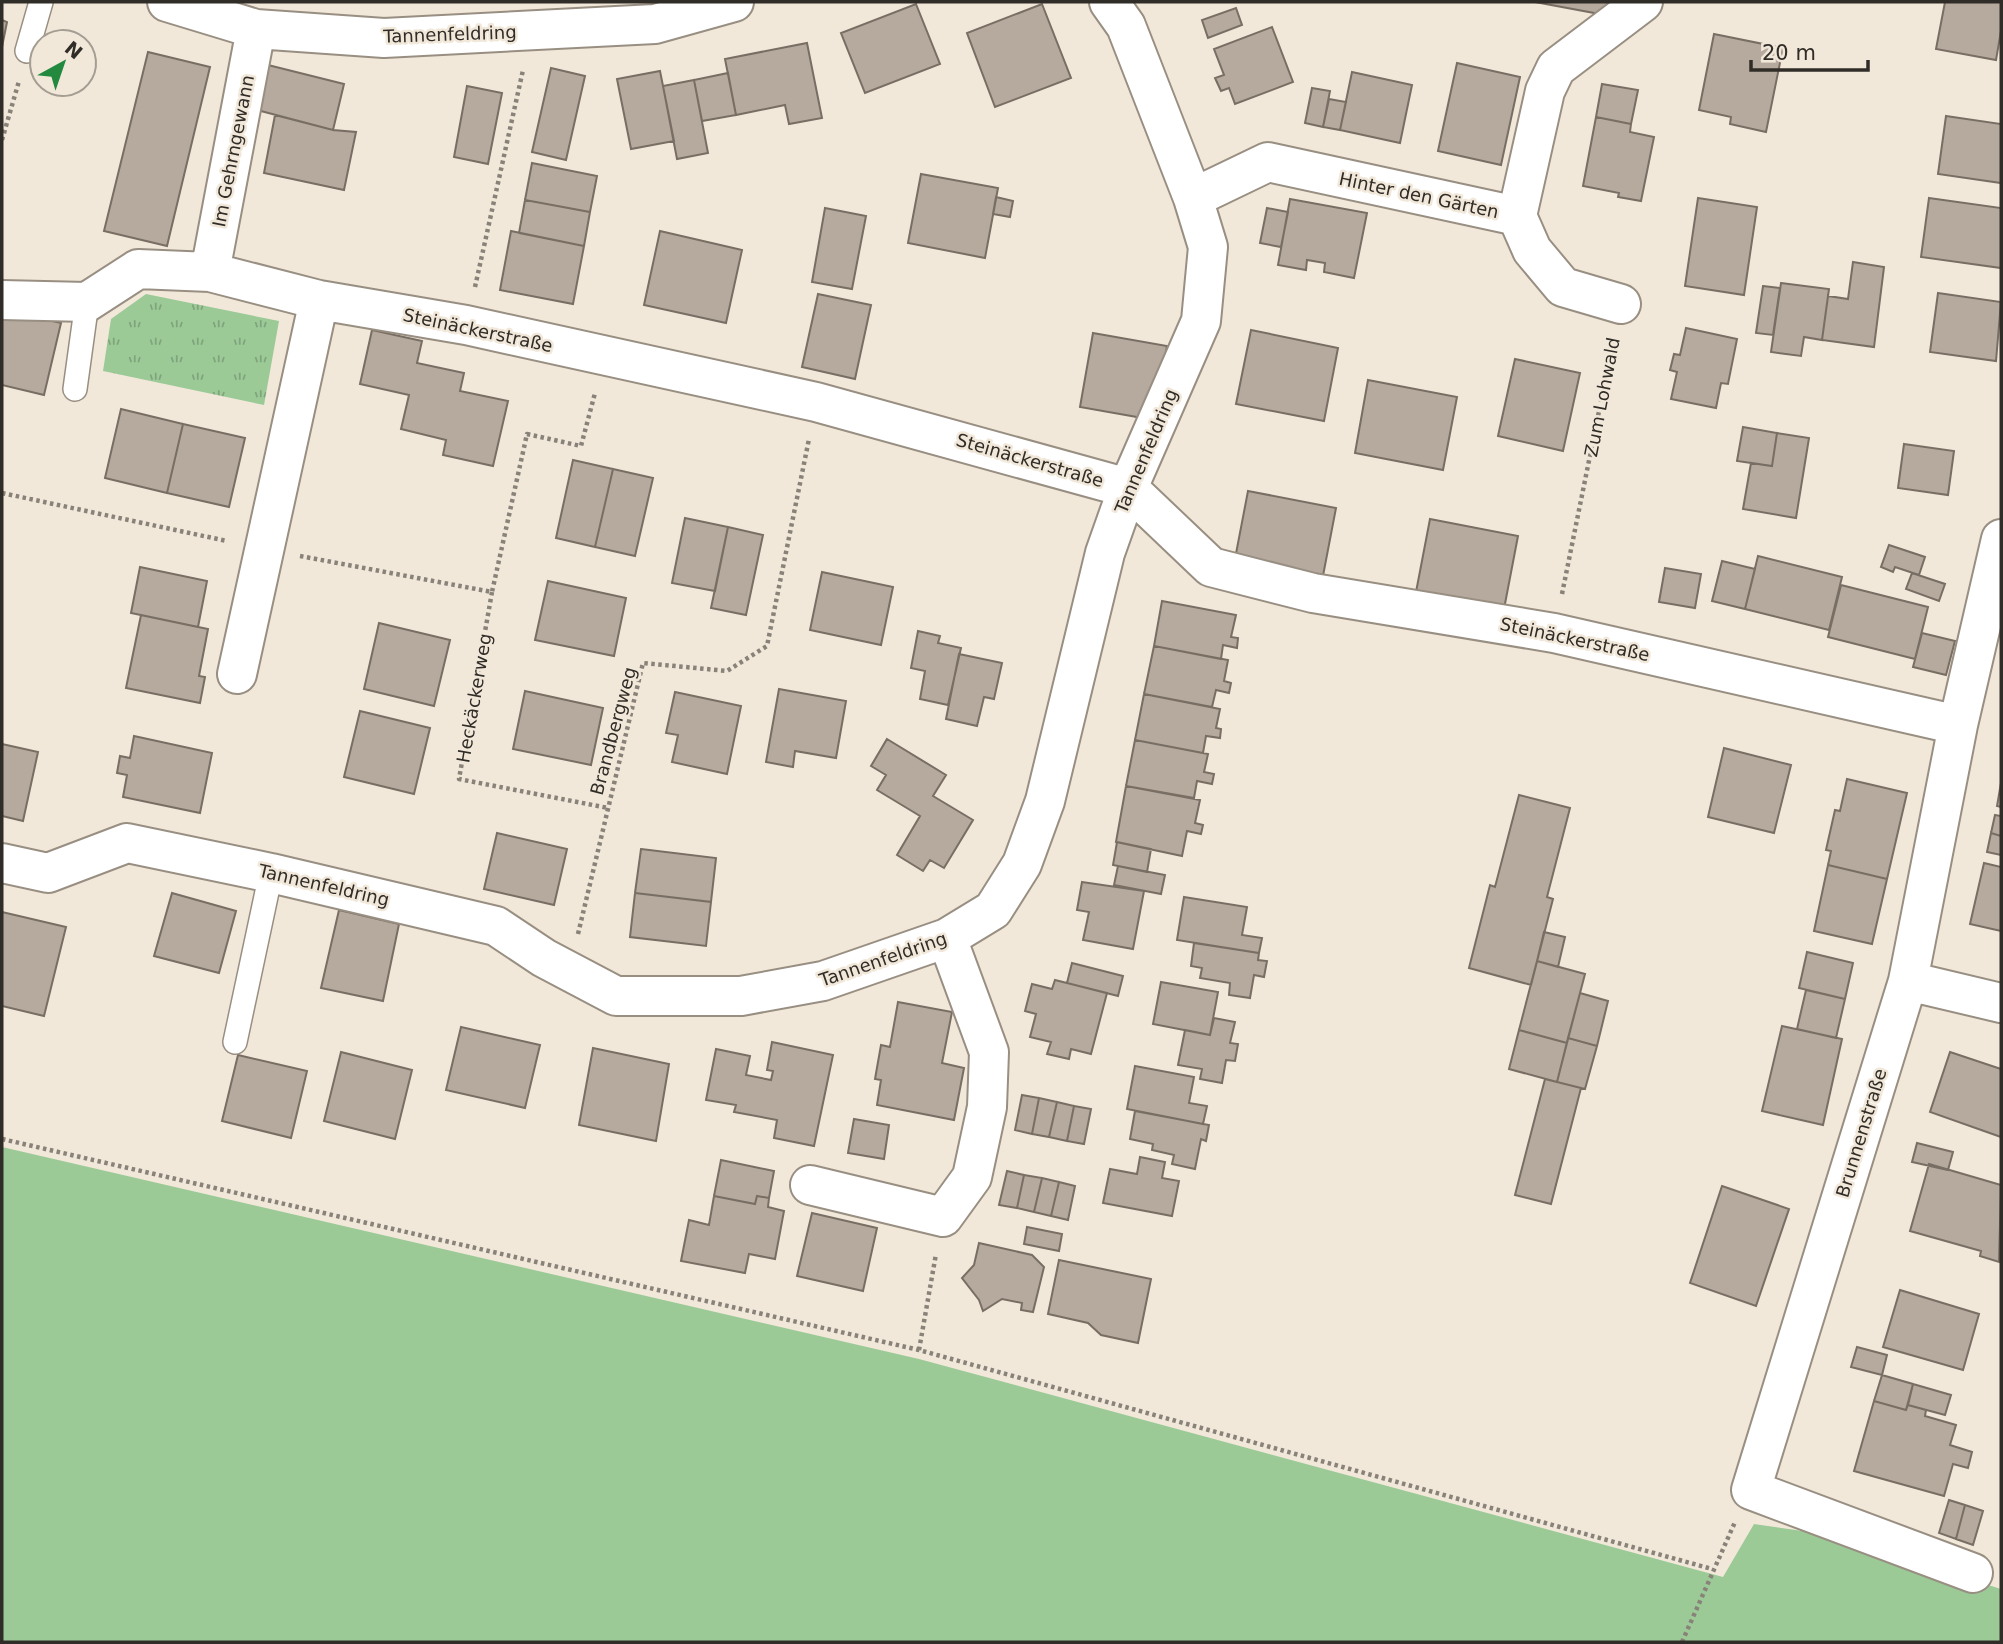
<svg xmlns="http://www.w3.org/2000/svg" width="2003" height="1644" font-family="'DejaVu Sans',sans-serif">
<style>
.grass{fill:#9bca97}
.park{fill:url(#park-tufts)}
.building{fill:#b6aa9e;stroke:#796e63;stroke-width:2}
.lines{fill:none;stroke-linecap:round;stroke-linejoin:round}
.service-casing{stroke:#988f82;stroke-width:26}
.minor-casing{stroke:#988f82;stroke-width:42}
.path{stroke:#888279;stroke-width:4.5;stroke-dasharray:3.5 3.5;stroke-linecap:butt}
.service{stroke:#fff;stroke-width:23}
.minor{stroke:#fff;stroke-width:38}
.labels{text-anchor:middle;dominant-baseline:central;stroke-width:5;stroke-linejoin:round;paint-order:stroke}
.street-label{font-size:18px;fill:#302c27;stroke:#f2e8da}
</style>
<defs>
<pattern id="park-tufts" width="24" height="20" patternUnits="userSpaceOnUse" patternTransform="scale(1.75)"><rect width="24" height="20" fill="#9bca97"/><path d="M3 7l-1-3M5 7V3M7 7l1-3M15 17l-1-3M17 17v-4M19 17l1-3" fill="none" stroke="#7fa47b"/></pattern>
</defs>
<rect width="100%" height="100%" fill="#f2e8da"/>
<path class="grass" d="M2,1147L919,1359L1723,1577L1754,1524L1824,1534L2001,1589V1642H2Z"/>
<path class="park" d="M146,294L279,321L264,405L103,371L111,319Z"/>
<path class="building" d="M1535,2H1608L1605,15Z
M1945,2H2001V31L1996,60L1936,49Z
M916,4L940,64L865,93L841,33Z
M1042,4L1071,78L995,107L967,33Z
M1236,8L1242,25L1208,38L1202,20Z
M2,20L7,22L2,47Z
M1272,27L1293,82L1235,104L1229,88L1221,91L1215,78L1224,75L1214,49Z
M1714,34L1783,48L1766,132L1730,124L1731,117L1699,110Z
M807,43L822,118L789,124L785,105L736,115L725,59Z
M148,52L210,67L167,246L104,231Z
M1457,63L1520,77L1501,165L1438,151Z
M268,65L344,84L333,130L257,110Z
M551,68L585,76L566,160L532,152Z
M660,71L674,141L631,149L617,79Z
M1352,72L1412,85L1400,143L1340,130Z
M728,73L736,115L702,121L694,80Z
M694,80L708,153L677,159L663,86Z
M1602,84L1638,90L1631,124L1596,117Z
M467,86L502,93L488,164L454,157Z
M1312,88L1330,91L1323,127L1305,123Z
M1329,99L1346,102L1340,130L1323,127Z
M275,115L333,130L356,132L344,190L264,173Z
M1946,116L2001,124V183L1938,174Z
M1596,117L1631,124L1630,132L1654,137L1641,201L1618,197L1619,193L1583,186Z
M532,163L597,176L590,212L525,200Z
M921,174L998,188L985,258L908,243Z
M996,197L1013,201L1010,217L993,214Z
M1698,198L1757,207L1744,295L1685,286Z
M1929,198L2001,208V268L1921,257Z
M1290,199L1367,213L1354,278L1324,272L1325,263L1307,260L1306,270L1278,265Z
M525,200L590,212L584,246L519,233Z
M825,208L866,216L852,289L812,282Z
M1267,208L1288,212L1281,247L1260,243Z
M511,231L584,246L573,304L500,290Z
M660,231L742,250L726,323L644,305Z
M1853,262L1884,267L1874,347L1822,340L1828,296L1848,299Z
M1781,283L1829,289L1822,340L1804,337L1801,356L1771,352Z
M1763,286L1780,288L1773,335L1756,333Z
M1938,293L2001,302L1996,361L1930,352Z
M818,294L871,305L855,379L802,367Z
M2,309L61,323L44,395L2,385Z
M1686,328L1737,339L1728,384L1721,383L1716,408L1671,399L1677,372L1670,370L1674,354L1680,355Z
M372,330L422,341L417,363L464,373L460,391L508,401L493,466L443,455L446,440L401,429L409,395L360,384Z
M1251,330L1338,348L1324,421L1236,404Z
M1093,333L1167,346L1154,420L1080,407Z
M1515,359L1580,373L1563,451L1498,436Z
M1368,380L1457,397L1443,470L1355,453Z
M121,409L183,424L167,493L105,478Z
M183,424L245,438L229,507L167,493Z
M1743,427L1777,433L1772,466L1737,461Z
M1777,433L1809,438L1796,518L1743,509L1751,463L1772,466Z
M1904,444L1954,451L1948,495L1898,488Z
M573,460L613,469L595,547L556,538Z
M613,469L653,478L635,556L595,547Z
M1248,491L1336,508L1322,581L1234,564Z
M685,518L728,527L715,591L672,583Z
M1430,519L1518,536L1504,609L1416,592Z
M728,527L763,535L746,615L711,608Z
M1889,545L1925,557L1919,575L1895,567L1893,572L1881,567Z
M1758,556L1842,577L1829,630L1745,609Z
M1722,561L1755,569L1745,609L1712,601Z
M140,567L207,581L198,627L131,613Z
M1665,568L1701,574L1695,608L1659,602Z
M822,572L893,587L881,645L810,630Z
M1912,573L1945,584L1939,601L1906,589Z
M548,581L626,598L614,656L535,640Z
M1841,585L1928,607L1915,659L1828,637Z
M1162,601L1236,615L1231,637L1238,638L1237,648L1223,645L1221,659L1154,646Z
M141,615L208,629L199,676L205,677L200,703L126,688Z
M379,623L450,640L434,706L364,689Z
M918,631L940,636L938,643L961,648L948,705L920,699L925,671L911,668Z
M1922,633L1955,641L1946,675L1913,667Z
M1154,646L1228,660L1224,681L1231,683L1229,693L1216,690L1212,707L1144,694Z
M959,654L1002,663L994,699L984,697L977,726L946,719Z
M779,689L846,701L836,758L795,751L793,767L766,762Z
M525,691L603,708L591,765L513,749Z
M675,692L741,706L727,774L672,762L678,735L666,733Z
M1144,694L1220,709L1216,728L1221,729L1220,738L1206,736L1203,753L1135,740Z
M360,711L430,728L414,794L344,777Z
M134,736L212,753L200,813L123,797L127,775L117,773L120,756L130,758Z
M887,739L946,775L933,796L973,820L944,868L930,860L923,871L897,855L920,816L877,790L886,775L871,766Z
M1135,740L1208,754L1204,772L1214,774L1212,784L1197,781L1194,798L1126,786Z
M2,744L38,752L23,821L2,816Z
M1724,748L1791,765L1774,833L1708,817Z
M1847,779L1907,793L1887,879L1828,865L1831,851L1826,850L1835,810L1840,811Z
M2001,783V807L1997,806Z
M1126,786L1200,800L1195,823L1203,825L1201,834L1187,831L1182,856L1116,842Z
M1519,795L1570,808L1547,897L1553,899L1531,985L1469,968L1490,885L1495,887Z
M1995,815L2001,816V836L1991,833Z
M497,833L567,849L554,905L484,889Z
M1991,833L2001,836V855L1987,852Z
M1117,842L1151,849L1147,872L1113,865Z
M641,849L716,858L711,902L635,893Z
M1984,863L2001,867V931L1970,924Z
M1828,865L1887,879L1872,944L1814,931Z
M1118,866L1165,875L1161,894L1114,885Z
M1082,882L1144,891L1133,949L1083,940L1089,912L1077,910Z
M172,893L236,911L219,973L154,956Z
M635,893L711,902L706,946L630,937Z
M1184,897L1247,907L1242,935L1262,938L1259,953L1177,940Z
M339,910L399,924L383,1001L321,988Z
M2,912L66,927L44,1016L2,1006Z
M1544,932L1565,937L1558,967L1537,961Z
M1194,943L1259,953L1258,960L1267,961L1264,977L1254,975L1250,998L1229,995L1230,983L1200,978L1202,968L1191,966Z
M1807,952L1853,963L1845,999L1799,988Z
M1537,961L1585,974L1567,1043L1519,1030Z
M1072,963L1123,976L1118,996L1067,983Z
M1055,980L1107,993L1091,1054L1071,1049L1069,1059L1047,1054L1051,1042L1030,1037L1036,1014L1025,1011L1032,984L1052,989Z
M1161,982L1218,992L1210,1035L1153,1024Z
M1806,990L1845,999L1836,1038L1797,1029Z
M1580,993L1608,1001L1597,1046L1568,1038Z
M898,1002L952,1012L942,1063L964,1068L954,1120L877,1105L881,1080L875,1079L881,1045L890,1047Z
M1214,1018L1235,1022L1230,1043L1238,1044L1235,1061L1226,1060L1222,1083L1200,1079L1202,1069L1178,1065L1185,1030L1210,1035Z
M1782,1026L1842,1039L1823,1125L1762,1111Z
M461,1027L540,1045L525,1108L446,1090Z
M1519,1030L1567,1043L1557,1082L1509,1069Z
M1568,1038L1597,1046L1585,1089L1557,1082Z
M772,1042L833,1055L814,1146L774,1138L777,1120L734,1112L736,1105L706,1100L716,1049L750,1056L746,1075L771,1080L773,1071L767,1070Z
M593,1048L669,1064L656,1141L579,1125Z
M341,1052L412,1070L395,1139L324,1121Z
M1950,1052L2001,1069V1137L1930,1112Z
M238,1055L307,1071L291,1138L222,1121Z
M1135,1066L1194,1077L1189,1103L1207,1106L1203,1124L1127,1109Z
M1545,1079L1581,1088L1551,1204L1515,1195Z
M1022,1095L1039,1098L1032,1134L1015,1130Z
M1039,1098L1057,1102L1049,1137L1032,1134Z
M1057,1102L1074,1106L1067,1141L1049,1137Z
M1074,1106L1091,1109L1084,1144L1067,1141Z
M1135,1111L1209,1125L1206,1141L1201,1139L1195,1169L1172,1164L1174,1155L1152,1150L1153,1144L1130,1139Z
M854,1119L889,1125L884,1159L848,1153Z
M1917,1143L1953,1152L1948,1170L1912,1162Z
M1140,1157L1165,1162L1162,1178L1179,1181L1172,1216L1103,1203L1110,1169L1137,1174Z
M721,1160L774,1171L769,1198L757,1196L755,1204L714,1196Z
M1929,1164L2001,1185L1999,1262L1980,1256L1981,1251L1910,1231Z
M1007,1171L1024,1175L1017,1208L999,1205Z
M1024,1175L1042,1178L1034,1212L1017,1208Z
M1042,1178L1059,1182L1051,1216L1034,1212Z
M1059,1182L1075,1186L1068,1220L1051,1216Z
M1722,1186L1789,1209L1756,1306L1690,1283Z
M714,1196L755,1204L757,1196L769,1198L768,1207L784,1211L775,1259L749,1254L745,1273L681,1261L689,1220L709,1225Z
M812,1213L877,1228L863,1291L797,1276Z
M1027,1227L1062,1234L1059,1251L1024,1244Z
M979,1243L1032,1255L1044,1267L1033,1312L1021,1310L1022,1303L1002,1299L983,1311L979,1300L962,1278L974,1265Z
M1059,1260L1151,1279L1138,1343L1101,1335L1088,1323L1048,1314Z
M1900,1290L1979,1314L1963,1370L1883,1347Z
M1857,1347L1887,1355L1882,1375L1851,1367Z
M1882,1375L1913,1384L1906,1410L1874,1401Z
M1913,1384L1951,1395L1945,1415L1908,1405Z
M1874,1401L1906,1410L1908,1405L1926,1410L1925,1416L1956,1425L1950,1445L1972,1452L1968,1468L1953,1464L1944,1496L1854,1471Z
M1949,1500L1965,1505L1956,1539L1939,1533Z
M1965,1505L1983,1511L1973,1545L1956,1539Z"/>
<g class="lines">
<g class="service-casing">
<path id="service" d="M27,51L41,2
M75,389L87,302
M235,1042L271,873"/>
</g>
<g class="minor-casing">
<path id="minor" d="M167,2L256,29L384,38L655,24L734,2
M1193,198L1268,162L1517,216
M1517,216L1545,91L1556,68L1643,2
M1517,216L1532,250L1563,287L1621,304
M210,272L256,29
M2,300L87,302L138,269L210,272L319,300L466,325L816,402L1128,488L1211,567L1313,593L1554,633L1958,725
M237,674L319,300
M2,863L48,873L127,843L271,873L496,926L544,958L616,996H741L823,981L947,938L993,910L1022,864L1045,801L1105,553L1128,488L1201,321L1208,247L1193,198L1126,26L1109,2
M1908,981L2001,1003
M810,1185L943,1217L972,1177L987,1107L989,1052L947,938
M1973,1573L1751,1490L1908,981L1958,725L2001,539"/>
</g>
<path class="path" d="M2,140L19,81
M475,287L523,70
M2,493L227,541
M300,556L492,592L527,434L581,446L595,393
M492,592L459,779L608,808
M1562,594L1613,342
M578,934L643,663L727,671L767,646L809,439
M2,1139L919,1350L1712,1569
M919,1350L936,1254
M1682,1642L1735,1522"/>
<use href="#service" class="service"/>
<use href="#minor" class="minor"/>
</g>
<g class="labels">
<g class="street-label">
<text transform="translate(450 34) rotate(-2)">Tannenfeldring</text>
<text transform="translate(233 151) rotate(-79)">Im Gehrngewann</text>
<text transform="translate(1419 195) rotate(12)">Hinter den Gärten</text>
<text transform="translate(478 330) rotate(12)">Steinäckerstraße</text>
<text transform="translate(1602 397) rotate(-79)">Zum Lohwald</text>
<text transform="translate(1146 451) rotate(-67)">Tannenfeldring</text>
<text transform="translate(1030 460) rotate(16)">Steinäckerstraße</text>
<text transform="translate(1575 639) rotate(12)">Steinäckerstraße</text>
<text transform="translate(474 698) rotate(-80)">Heckäckerweg</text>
<text transform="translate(613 731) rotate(-75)">Brandbergweg</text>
<text transform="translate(324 885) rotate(13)">Tannenfeldring</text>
<text transform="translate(883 959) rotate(-19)">Tannenfeldring</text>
<text transform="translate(1861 1133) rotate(-73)">Brunnenstraße</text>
</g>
</g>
<rect width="2003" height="1644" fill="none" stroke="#302c27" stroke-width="7"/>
<g transform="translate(63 63) rotate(40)"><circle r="33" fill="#f2e8da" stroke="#a49d92" stroke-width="2"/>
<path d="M0-5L12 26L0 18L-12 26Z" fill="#23893f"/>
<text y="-10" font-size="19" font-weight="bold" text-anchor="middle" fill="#302c27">N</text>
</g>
<path d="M1751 60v10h117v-10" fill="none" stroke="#302c27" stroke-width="3.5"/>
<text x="1762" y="60" font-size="21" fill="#302c27" stroke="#f2e8da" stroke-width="5" paint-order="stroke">20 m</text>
</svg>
